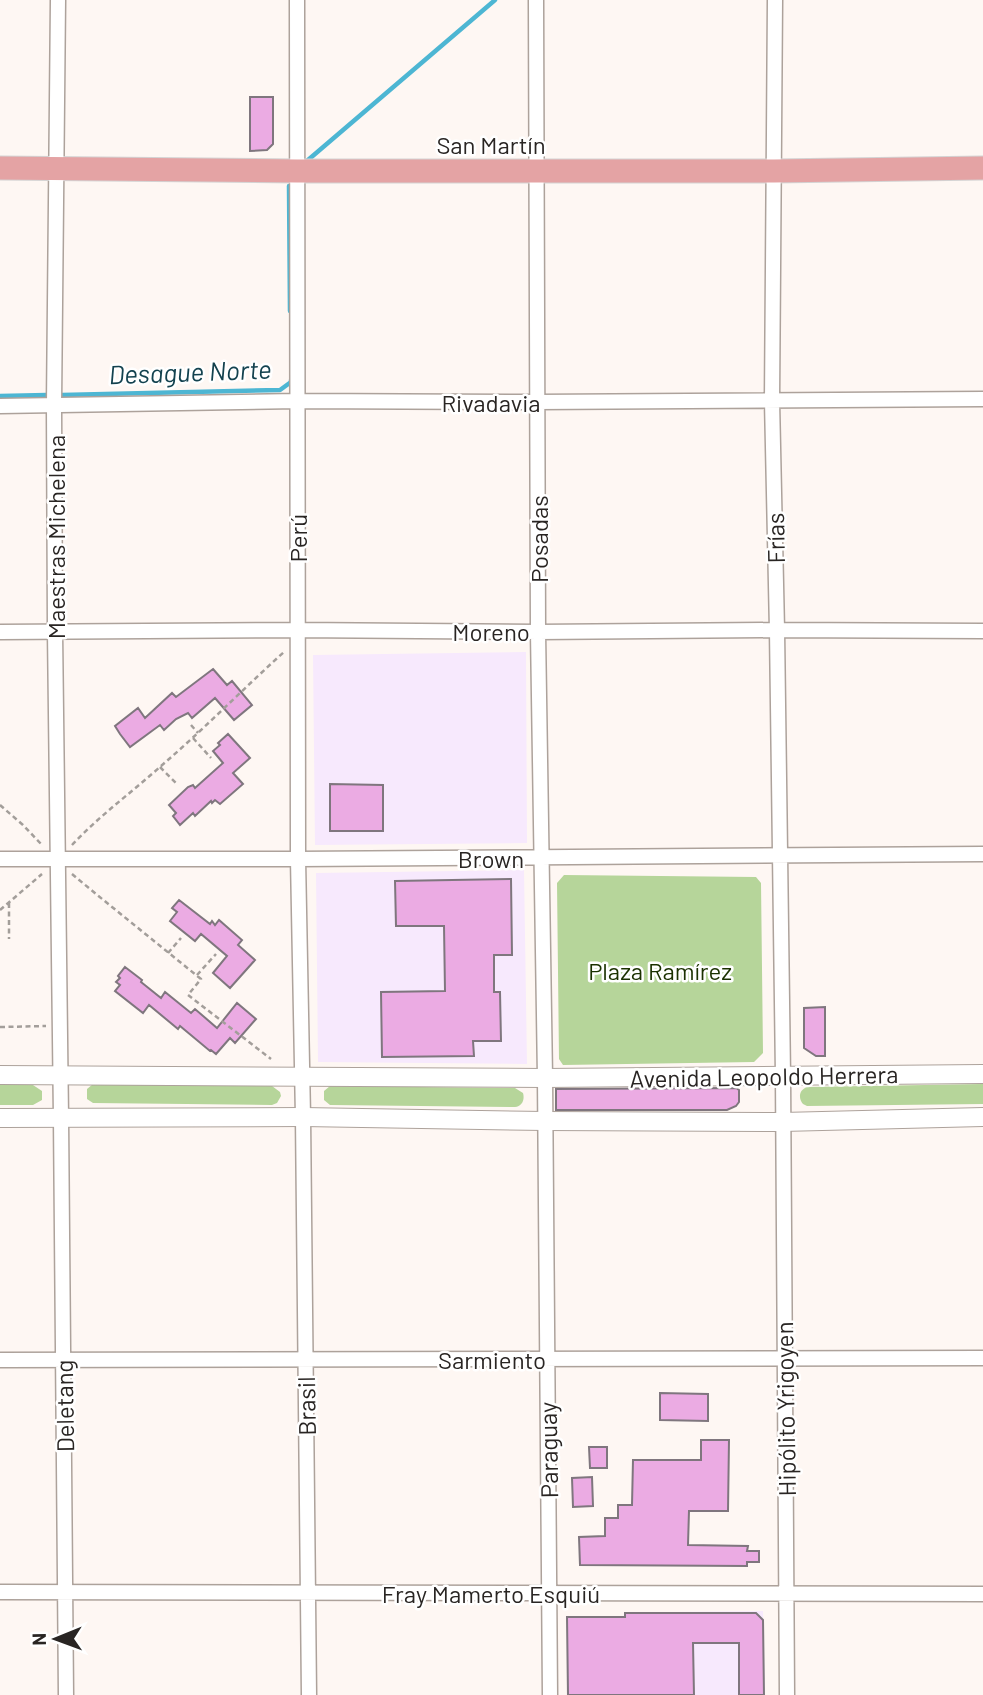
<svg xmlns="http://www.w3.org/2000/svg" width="983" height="1695" font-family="Barlow,sans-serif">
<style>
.education{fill:#f7e9fd}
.green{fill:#b6d59a}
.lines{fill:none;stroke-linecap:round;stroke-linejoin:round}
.stream{stroke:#4db6d3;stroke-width:4.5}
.building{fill:#ebabe3;stroke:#7f767e;stroke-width:2}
.minor-casing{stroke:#ada29b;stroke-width:17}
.tertiary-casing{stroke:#ada29b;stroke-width:20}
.primary-casing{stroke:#d4d3d3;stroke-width:25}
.path{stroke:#a39e9a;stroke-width:2.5;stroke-dasharray:5 3.5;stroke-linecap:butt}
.minor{stroke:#fff;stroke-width:14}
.tertiary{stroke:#fff;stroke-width:18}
.primary{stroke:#e4a3a4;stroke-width:23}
.labels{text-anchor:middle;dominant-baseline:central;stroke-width:5;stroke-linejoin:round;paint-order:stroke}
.street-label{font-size:24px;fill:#292523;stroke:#fff}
.park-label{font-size:24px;fill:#1b3100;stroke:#fff}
.water-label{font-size:26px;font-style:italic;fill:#13424f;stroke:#fff}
</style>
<rect width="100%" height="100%" fill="#fef7f3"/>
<path class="education" d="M526,652L527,843L315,845L313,655Z
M524,870L527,1064L318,1062L316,873Z
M763,1611L765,1695H671L670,1612Z"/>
<path class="green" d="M564,875L756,877L761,883L763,1053L754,1062L563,1065L559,1059L557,883Z
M93,1084L272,1086L280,1092L281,1096L277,1103L272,1105L93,1103L87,1099V1089Z
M983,1084V1104L807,1106L803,1104C798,1098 799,1090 807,1087Z
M0,1085H33L42,1091V1100L33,1105H0Z
M330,1086L515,1088L523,1093C525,1100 522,1106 515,1107L330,1105L324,1100V1091Z"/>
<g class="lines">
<path class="stream" d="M308,160L495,0
M289,186L290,311
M62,395L280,390L291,382V380
M0,396L47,395"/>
</g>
<path class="building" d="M250,97H273V144L267,150L250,151Z
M213,669L227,685L232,681L252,705L234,720L215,698L192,718L188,713L176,719L164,730L160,725L130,747L120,734L115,726L138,708L145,718L172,693L176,697Z
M228,734L250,758L233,773L243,784L220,804L215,800L212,803L211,801L195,816L193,813L180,825L173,816L176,813L169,805L188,787L193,785L195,788L223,763L213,751L220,745L218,743Z
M330,784L383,785V831H330Z
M511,879L512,955H494V992H500L501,1041H473L474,1056L382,1057L381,992L445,991L444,926H396L395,881Z
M179,900L210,924L212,921L215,925L219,920L242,940L238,945L255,960L230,988L213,973L227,956L201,934L195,941L170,921L177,912L172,908Z
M125,967L142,980L141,982L161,998L165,992L191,1013L195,1009L217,1028L237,1003L256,1019L235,1043L230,1038L216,1054L211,1050L210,1051L180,1026L178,1029L149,1005L143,1013L115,991L120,985L116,982L120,978L118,976Z
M825,1007V1056H816L804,1048V1008Z
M736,1088L739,1090V1102L736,1106L727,1110H556V1089Z
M660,1393L708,1394V1421L660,1420Z
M701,1440H729L728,1511H689L688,1545L748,1546L747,1551H759V1562H747V1566L580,1565L579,1537L605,1536V1518H618V1505H632L633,1460H701Z
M589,1447H607V1468H590Z
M592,1477L593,1506L573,1507L572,1478Z
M625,1613H756L763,1620L764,1695H739V1643H693L694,1695H568L567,1617H625Z"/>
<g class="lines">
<g class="minor-casing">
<path id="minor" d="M58,0L54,405L55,632L61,1118L66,1695
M297,0L298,859L303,1117L309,1695
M536,0L538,632L545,1078L550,1695
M775,0L772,401L777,630L783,1076L787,1695
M0,406L297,401L537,402L983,399
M0,632L297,630L538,632L777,630L983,631
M0,859H298L983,854
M0,1360L983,1358
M0,1592L983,1594"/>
</g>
<g class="tertiary-casing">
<path id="tertiary" d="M0,1075L545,1078L983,1074
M0,1118L303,1117L545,1121L782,1122L983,1117"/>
</g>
<g class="primary-casing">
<path id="primary" d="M0,168L297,171H774L983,168"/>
</g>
<path class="path" d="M191,725L198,733
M193,738L211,758
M160,767L177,784
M0,805L23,825L42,845
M72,845C99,816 131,793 161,766C203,730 243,689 284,652
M72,874L96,894L201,979L188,995L271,1059
M9,903V939
M0,910L42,874
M168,953L181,938
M197,975L216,954
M0,1027L46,1026"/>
<use href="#minor" class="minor"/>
<use href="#tertiary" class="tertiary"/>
<use href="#primary" class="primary"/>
</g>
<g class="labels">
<g class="street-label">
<text x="491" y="144">San Martín</text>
<text x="491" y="402">Rivadavia</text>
<text transform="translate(55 537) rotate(-90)">Maestras Michelena</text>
<text transform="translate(297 538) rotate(-90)">Perú</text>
<text transform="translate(775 538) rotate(-91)">Frías</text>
<text transform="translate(538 539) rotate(-90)">Posadas</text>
<text x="491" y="631">Moreno</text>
<text x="491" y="858">Brown</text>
<text transform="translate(764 1076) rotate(-1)">Avenida Leopoldo Herrera</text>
<text x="492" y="1359">Sarmiento</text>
<text transform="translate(64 1406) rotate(-91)">Deletang</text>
<text transform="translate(306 1406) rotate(-91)">Brasil</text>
<text transform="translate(785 1409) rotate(-91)">Hipólito Yrigoyen</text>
<text transform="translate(548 1450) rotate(-91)">Paraguay</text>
<text x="491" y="1593">Fray Mamerto Esquiú</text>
</g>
<g class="park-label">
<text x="660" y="970">Plaza Ramírez</text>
</g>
<g class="water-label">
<text transform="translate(190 371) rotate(-2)">Desague Norte</text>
</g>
</g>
<g transform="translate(56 1639) rotate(269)" stroke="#ffffff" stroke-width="5" paint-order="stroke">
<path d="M0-5L12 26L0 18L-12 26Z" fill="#292523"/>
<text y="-10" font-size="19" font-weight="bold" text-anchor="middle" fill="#292523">N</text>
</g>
</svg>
